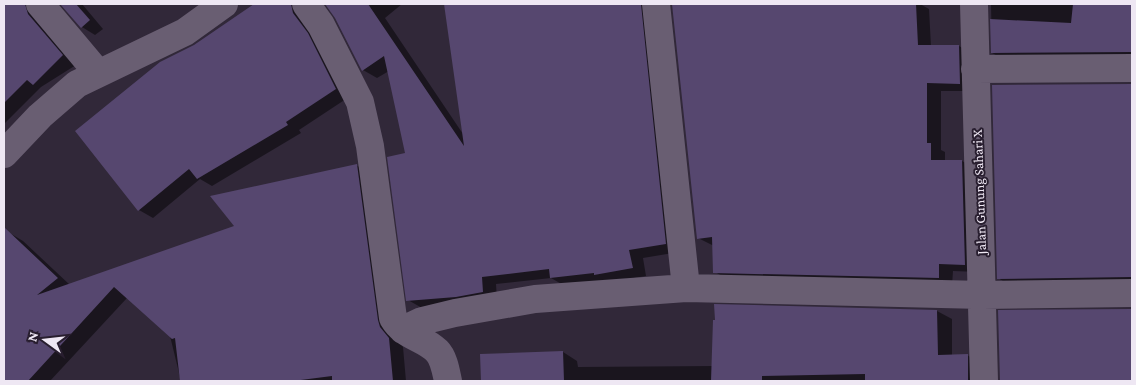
<svg xmlns="http://www.w3.org/2000/svg" width="1136" height="385" font-family="'Crimson Pro',serif">
<style>
.shadow{fill:#0007}
.building{fill:#56476f}
.lines{fill:none;stroke-linecap:round;stroke-linejoin:round}
.street{stroke:#695e72;stroke-width:28}
.labels{text-anchor:middle;dominant-baseline:central;stroke-width:4;stroke-linejoin:round;paint-order:stroke}
.street-label{font-size:14px;fill:#eee7f3;stroke:#281e2f}
</style>
<rect width="100%" height="100%" fill="#312839"/>
<path class="shadow" d="M4,4H41L76,65L41,87L4,124Z
M62,4H82L103,29L95,35L82,27Z
M257,4H307L349,97L299,130L301,133L212,186L200,179L153,218L139,210L195,46Z
M326,4H402L385,18L463,134L445,6L443,4H531L553,24L547,4H657L679,252L643,258L646,276L609,282L565,286L551,278L496,284L497,300L422,308L408,300L407,154L389,71L377,78L363,70L336,17Z
M673,4H920L929,9L931,46H959L973,54L974,91H941V150L945,152V161H962L976,169L979,272L953,271L952,286L729,280L715,272L714,246L698,238Z
M991,4H1132V60L1007,61L992,53Z
M1132,85V286L1013,287L998,278L994,86Z
M356,165L371,174L395,337L403,347L406,381H181L170,336L127,298L50,381H4V237L8,232L23,241L70,285L236,227Z
M1132,310V381H1001L999,312Z
M937,311L952,319V355H967L982,364L983,381H482L481,355L563,352L577,361L578,367L713,366Z"/>
<path class="building" d="M4,4H25L28,14L63,55L33,85L27,80L4,103Z
M60,4H76L90,20L81,28Z
M254,4H291L293,13L308,33L336,89L286,122L288,125L197,179L189,169L138,211L75,131L160,62L194,45Z
M325,4H368L464,146L444,4H641L666,244L629,250L633,268L594,275V273L550,278L549,269L482,277L483,292L456,297L406,301L387,157L405,153L384,56L362,71L335,18Z
M672,4H916L918,45H959L960,84L927,83V143H931V160H962L965,265L939,264V278L713,273L712,237L697,239Z
M1073,4H1132V52L991,53L990,19L1071,23Z
M1132,84V277L997,279L992,85Z
M357,164L378,320L380,327L389,338L393,381H332V376L293,381H180L175,338L172,339L114,287L28,381H4V227L58,278L37,295L234,226L210,196Z
M714,304L937,310L938,355L968,354V381H865V374L762,376V381H711L713,320H715Z
M1132,309V381H1000L998,310Z
M563,351L564,381H481L480,354Z"/>
<g class="lines">
<path class="street" d="M40,4L98,73
M306,4L321,25L360,102L370,146L393,318C404,337 423,337 437,351C444,358 446,372 448,381
M656,4L686,288
M974,4L984,381
M975,69L1132,68
M4,154L40,116L77,84L185,32L224,4
M403,330L422,321L455,313L535,299L686,288L983,295L1132,293"/>
</g>
<g class="labels">
<g class="street-label">
<text transform="translate(979 192) rotate(-92)">Jalan Gunung Sahari X</text>
</g>
</g>
<rect width="1136" height="385" fill="none" stroke="#eee7f3" stroke-width="10"/>
<g transform="translate(45 340) rotate(285)" stroke="#281e2f" stroke-width="4" paint-order="stroke">
<path d="M0-4L9 19L0 12L-9 19Z" fill="#eee7f3"/>
<text y="-8" font-size="14" font-weight="bold" text-anchor="middle" fill="#eee7f3">N</text>
</g>
</svg>
